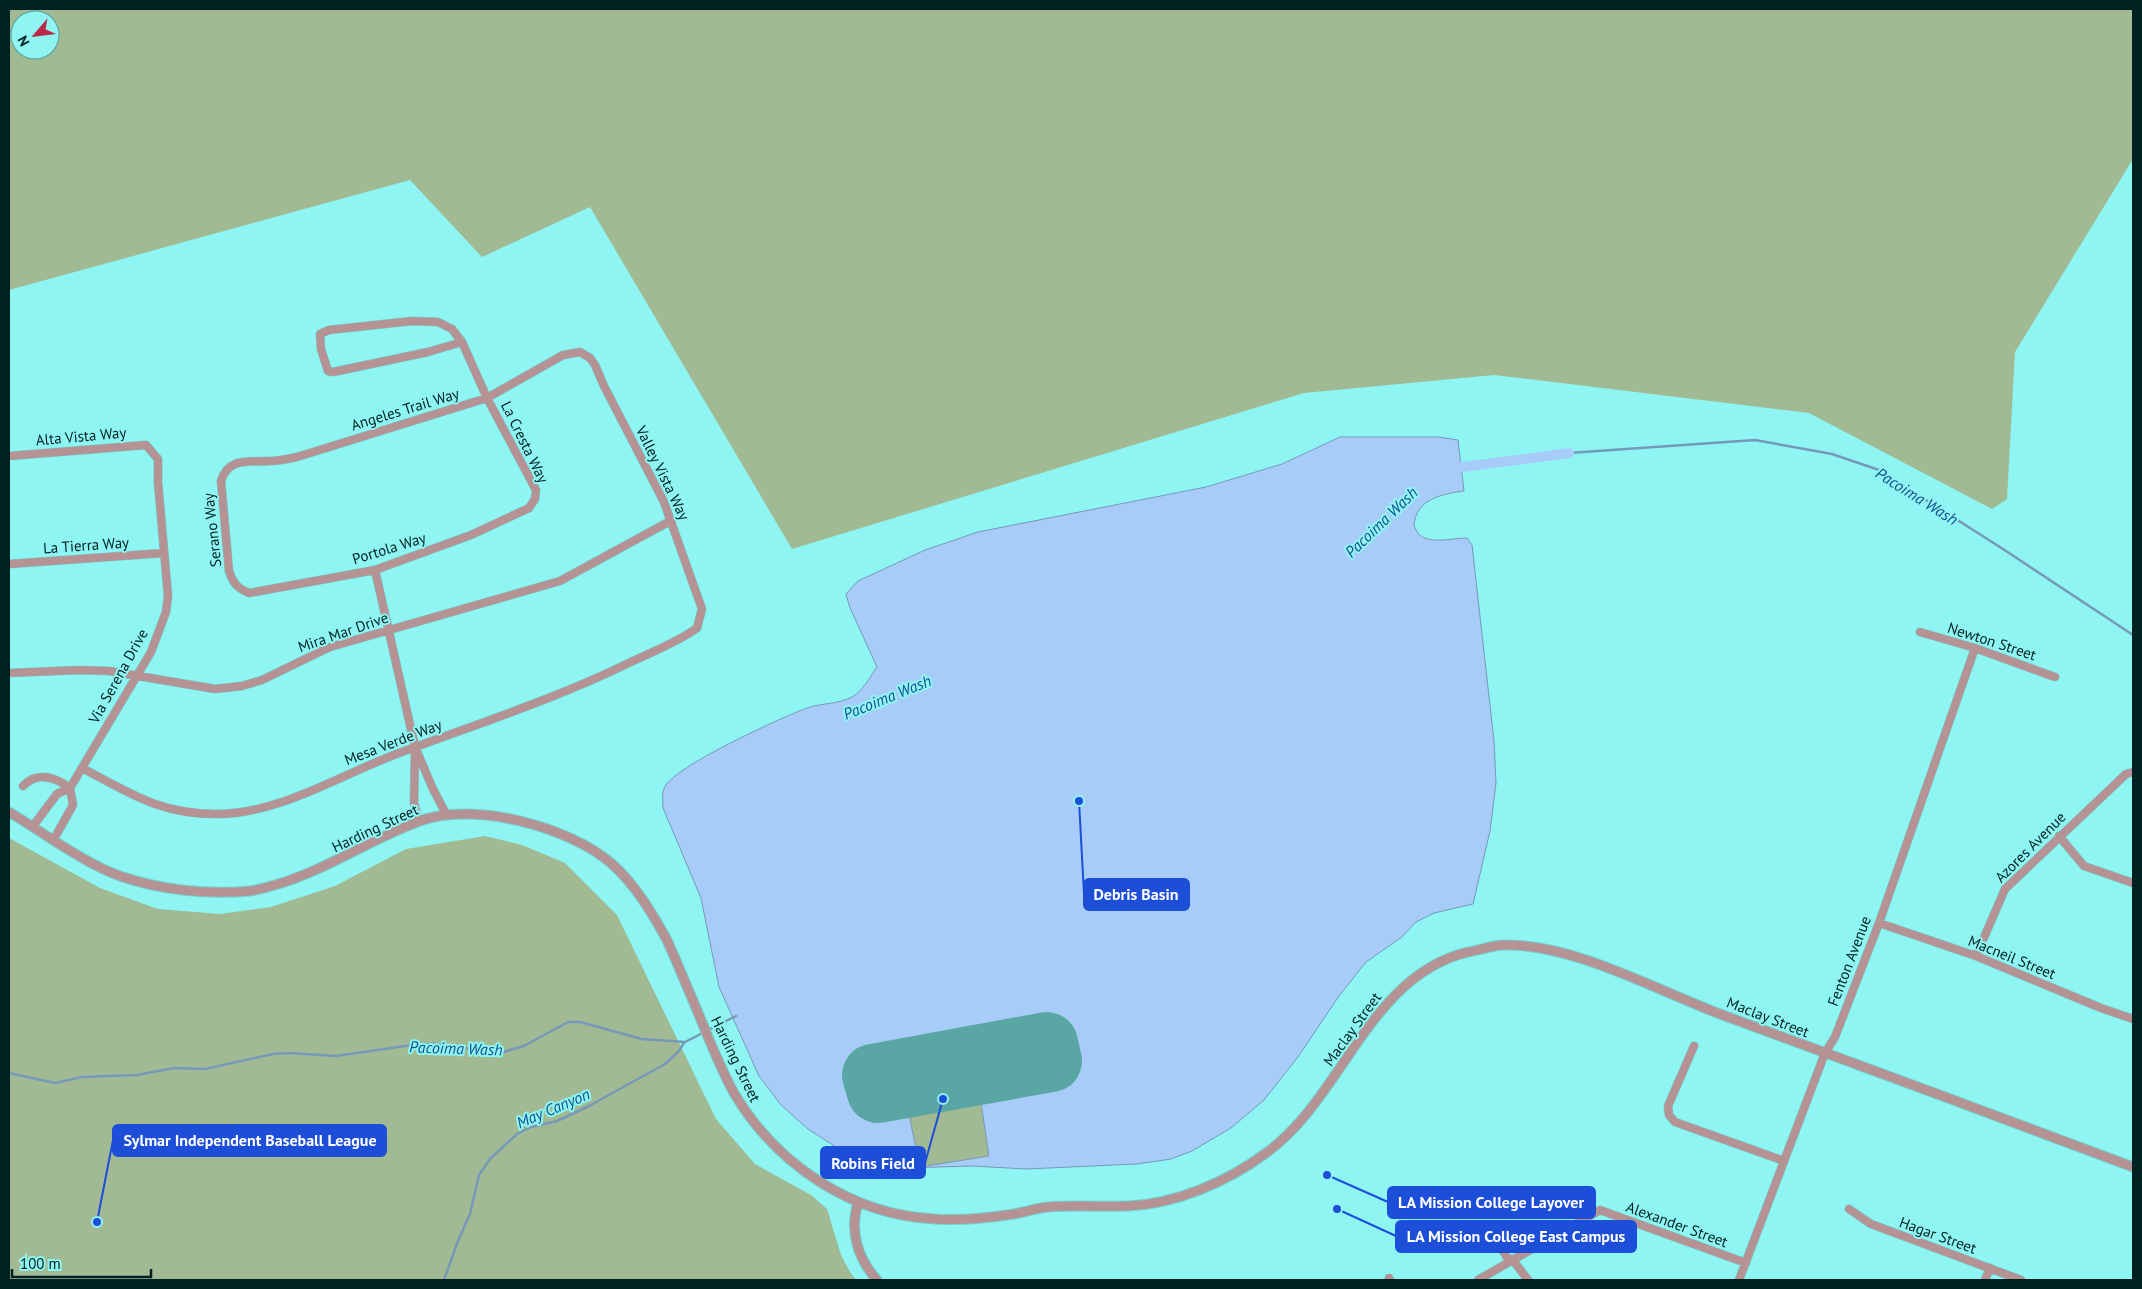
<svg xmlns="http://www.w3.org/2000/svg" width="2142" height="1289" font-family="'PT Sans',sans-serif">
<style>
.green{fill:#a1ba94;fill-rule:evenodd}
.water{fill:#a8ccf8;stroke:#7699b8;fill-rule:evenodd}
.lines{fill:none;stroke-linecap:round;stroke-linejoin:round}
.stream{stroke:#7699b8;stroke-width:2.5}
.canal{stroke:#a8ccf8;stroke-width:10}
.runway{stroke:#59a6a4;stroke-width:62}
.minor-casing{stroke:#74cfcd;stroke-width:9}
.tertiary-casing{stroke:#74cfcd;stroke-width:11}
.minor{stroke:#b59394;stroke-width:8}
.tertiary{stroke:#b59394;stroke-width:9}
.labels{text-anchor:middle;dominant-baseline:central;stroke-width:4;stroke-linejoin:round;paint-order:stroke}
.street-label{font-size:15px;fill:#002121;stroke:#8ef5f3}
.water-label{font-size:16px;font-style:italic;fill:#154f90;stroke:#8ef5f3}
.leader{fill:none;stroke:#1d4ed8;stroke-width:2}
.callout-dot{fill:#1d4ed8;stroke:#8ef5f3;stroke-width:2}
.callout{fill:#1d4ed8;stroke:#1d4ed8;stroke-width:2}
.callout-label{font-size:16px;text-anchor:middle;font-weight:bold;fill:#fff}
</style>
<rect width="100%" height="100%" fill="#8ef5f3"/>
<path class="green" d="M9,9H2133V159L2015,352L2007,499L1992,509L1809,413L1494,375L1304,393L792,549L590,207L482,257L410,180L9,290ZM20,20H50V50H20Z
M485,836L522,845L565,863L617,915L716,1119L755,1164L811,1195L827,1209L841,1255L850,1272L856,1280H9V838L100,888L158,909L220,914L271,907L335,886L406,849Z
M1051,1031L1058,1076L979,1089L989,1156L920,1167L905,1097L872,1102L864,1064Z"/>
<path class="water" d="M1340,437H1439L1458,440L1464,491C1442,494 1416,499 1414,525C1420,548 1448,538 1467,538L1472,545L1494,741L1496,783L1490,831L1473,904L1434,913L1416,922L1402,937L1366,962L1339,996L1298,1057L1264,1100L1231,1128L1192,1151L1171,1159L1137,1164L1026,1169L972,1166L905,1168L864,1165L808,1129L781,1105L759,1076L719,987L701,898L663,808C663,800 661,792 666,785C680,764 780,718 807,708C821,703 840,704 852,697C863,691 870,677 877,667L850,608L846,594L858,581L925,550L978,532L1206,487L1282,464ZM1051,1032L1058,1076L979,1089L989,1156L920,1167L905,1096L872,1102L864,1064Z"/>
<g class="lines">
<path class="stream" d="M1569,453L1755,440L1832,454L1879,470L2003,549L2133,635
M9,1073L55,1083L82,1077L137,1075L174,1068L205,1069L273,1054L289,1053L336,1056L419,1044H436L500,1053L524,1046L568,1022H580L642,1039L685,1042L736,1016
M444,1280L458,1241L470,1214L479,1175L490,1159L517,1134L531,1127L557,1121L589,1106L665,1064L678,1052L684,1043"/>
<path class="canal" d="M1448,469L1569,453"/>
<path class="runway" d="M1047,1043L1051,1061L878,1092L873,1075Z"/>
<g class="minor-casing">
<path id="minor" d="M9,456L146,445L158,459V482L168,596L166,612L151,652L70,788L57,794L33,826
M9,564L164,553
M375,570L415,747L433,789L446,814
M1920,632L1975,648L2055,677
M9,673L80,670L109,671L215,689L242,686L262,680L330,647L560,581L672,520
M415,749L414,803L419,821
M82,768C130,793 159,814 216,814C279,814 336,777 394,755C474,725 556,699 633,661C654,651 678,642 697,628L702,609L664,502L604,386L595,365L590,358L580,352L563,355L487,398L297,457C288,459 279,461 270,461C250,462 228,457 221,481L229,571C233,583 237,588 249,593L375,570L471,535L529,508L535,499L536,490L487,398L462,342L452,329L438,322L412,321L329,330L320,334L321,349L328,371L333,372L428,352L462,342
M23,786C37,771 55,777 70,788
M2059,836L2084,866L2133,883
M54,839L73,805L70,788
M1879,923L1976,956L2101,1008L2133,1019
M1976,956L2005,889L2126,774L2133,772
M1694,1046L1668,1106L1669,1115L1675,1122L1784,1161
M1849,1209L1871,1224L2021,1280
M1489,1227L1509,1261
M1512,1259L1528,1280
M1389,1278L1390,1280
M1478,1280L1600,1210L1746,1263
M1739,1280L1825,1053L1835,1037L1879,923L1975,648
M1985,1280L1990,1268"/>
</g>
<g class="tertiary-casing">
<path id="tertiary" d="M9,812C41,831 85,864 120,876C160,890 207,895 250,891C259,890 267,887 275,885C327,870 370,839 420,821C474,801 570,827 612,864C635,884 652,913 667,940C681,972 695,1005 708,1037C716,1056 724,1075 734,1093C776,1164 851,1215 935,1219C961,1221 988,1218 1014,1214C1025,1212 1037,1208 1048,1207C1075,1205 1102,1207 1128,1206C1176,1204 1227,1182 1266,1153C1343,1098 1368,976 1468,952C1479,950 1491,946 1502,945C1572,943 1654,989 1720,1014C1857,1065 1996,1115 2133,1167
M858,1203C849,1231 858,1259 877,1280"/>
</g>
<use href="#minor" class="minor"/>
<use href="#tertiary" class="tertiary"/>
</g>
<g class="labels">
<g class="street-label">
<text transform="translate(405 409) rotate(-17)">Angeles Trail Way</text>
<text transform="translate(81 436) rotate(-5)">Alta Vista Way</text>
<text transform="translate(525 442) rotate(64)">La Cresta Way</text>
<text transform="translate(663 473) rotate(64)">Valley Vista Way</text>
<text transform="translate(212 530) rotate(-96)">Serano Way</text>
<text transform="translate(86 545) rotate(-4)">La Tierra Way</text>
<text transform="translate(389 548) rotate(-17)">Portola Way</text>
<text transform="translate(343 632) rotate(-19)">Mira Mar Drive</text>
<text transform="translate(1992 641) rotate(18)">Newton Street</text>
<text transform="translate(118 676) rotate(-61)">Via Serena Drive</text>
<text transform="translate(393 742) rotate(-21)">Mesa Verde Way</text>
<text transform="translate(375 828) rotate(-25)">Harding Street</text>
<text transform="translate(2030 847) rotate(-45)">Azores Avenue</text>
<text transform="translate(2012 957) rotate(22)">Macneil Street</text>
<text transform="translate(1849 961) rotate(-69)">Fenton Avenue</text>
<text transform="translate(1768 1017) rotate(21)">Maclay Street</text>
<text transform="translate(1352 1029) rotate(-54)">Maclay Street</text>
<text transform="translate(736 1059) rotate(64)">Harding Street</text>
<text transform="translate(1677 1224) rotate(20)">Alexander Street</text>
<text transform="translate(1938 1235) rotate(20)">Hagar Street</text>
</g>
<g class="water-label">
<text transform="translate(1917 496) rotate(32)">Pacoima Wash</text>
<text transform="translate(1381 522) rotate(-44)">Pacoima Wash</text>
<text transform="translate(887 697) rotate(-22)">Pacoima Wash</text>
<text transform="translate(456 1048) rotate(2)">Pacoima Wash</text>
<text transform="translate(553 1108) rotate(-23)">May Canyon</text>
</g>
</g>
<path class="leader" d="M1079 801L1084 894M97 1222L113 1140M943 1099L925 1163M1327 1175L1388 1202M1337 1209L1396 1236"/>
<g class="callout-dot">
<circle cx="1079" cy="801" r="5"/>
<circle cx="97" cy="1222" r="5"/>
<circle cx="943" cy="1099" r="5"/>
<circle cx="1327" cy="1175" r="5"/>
<circle cx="1337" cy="1209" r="5"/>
</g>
<g class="callout">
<rect x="1084" y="879" width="105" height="31" rx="5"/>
<rect x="113" y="1125" width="273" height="31" rx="5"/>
<rect x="821" y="1147" width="104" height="31" rx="5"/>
<rect x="1388" y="1187" width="207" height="31" rx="5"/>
<rect x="1396" y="1221" width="240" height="31" rx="5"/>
</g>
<g class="callout-label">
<text x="1136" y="900">Debris Basin</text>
<text x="250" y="1146">Sylmar Independent Baseball League</text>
<text x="873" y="1169">Robins Field</text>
<text x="1491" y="1208">LA Mission College Layover</text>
<text x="1516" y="1242">LA Mission College East Campus</text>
</g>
<rect width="2142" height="1289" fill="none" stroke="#002121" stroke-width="20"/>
<g transform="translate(35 35) rotate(242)"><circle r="24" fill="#8ef5f3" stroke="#55a09f"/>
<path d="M0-4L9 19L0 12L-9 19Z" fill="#ba2948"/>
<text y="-8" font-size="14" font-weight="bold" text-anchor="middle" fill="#002121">N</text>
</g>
<path d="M12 1269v8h139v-8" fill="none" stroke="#002121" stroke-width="2.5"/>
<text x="20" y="1269" font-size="15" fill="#002121" stroke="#8ef5f3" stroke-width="4" paint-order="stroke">100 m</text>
</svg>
